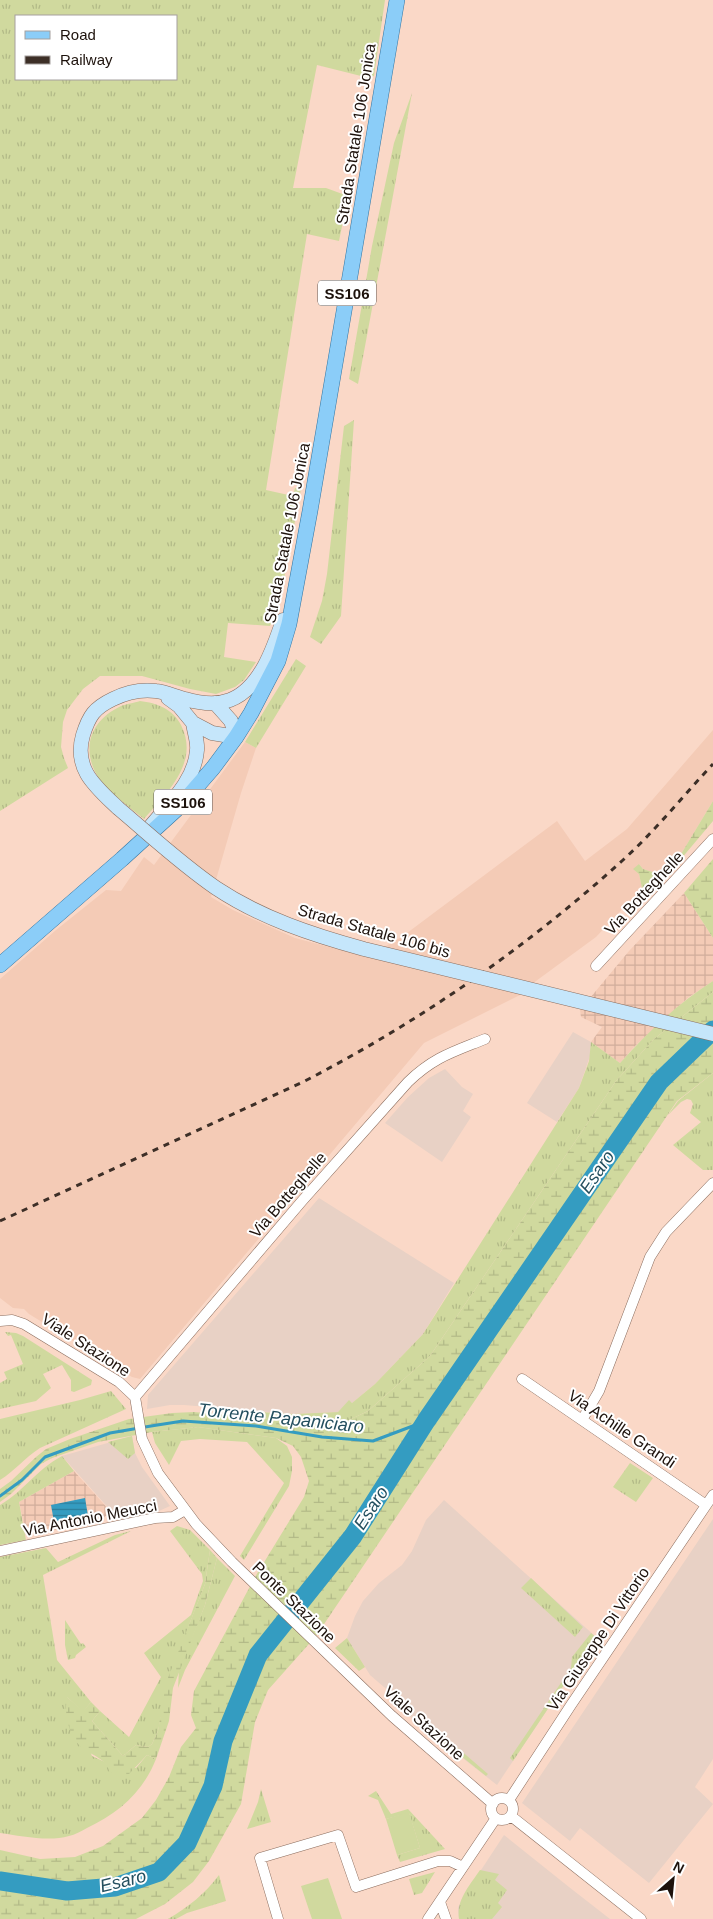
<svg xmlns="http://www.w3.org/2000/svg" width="713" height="1919" font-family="Helvetica,sans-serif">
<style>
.commercial{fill:#e8d1c5}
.industrial{fill:url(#industrial-grid)}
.built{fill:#f4cbb6}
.grass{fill:url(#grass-tufts);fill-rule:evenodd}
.wetland{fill:url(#wetland-marsh)}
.pitch{fill:#d0d99e}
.water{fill:url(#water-rules)}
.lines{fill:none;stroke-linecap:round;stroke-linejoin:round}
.stream{stroke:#349cc1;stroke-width:3}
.river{stroke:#349cc1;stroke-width:19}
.minor-casing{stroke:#8b6d5e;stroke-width:11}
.secondary-casing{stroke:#8b6d5e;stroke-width:15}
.primary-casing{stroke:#3275a2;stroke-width:16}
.minor{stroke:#fff;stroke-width:10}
.secondary{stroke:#c5e6fb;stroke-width:14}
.primary{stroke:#8bcdf8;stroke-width:15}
.rail{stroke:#3d2f27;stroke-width:3;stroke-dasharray:6 6;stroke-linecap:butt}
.secondary-bridge-casing{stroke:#8b6d5e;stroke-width:15;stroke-linecap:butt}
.secondary-bridge{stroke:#c5e6fb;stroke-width:14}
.labels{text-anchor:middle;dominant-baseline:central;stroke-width:4;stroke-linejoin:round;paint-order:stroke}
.shield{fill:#fff;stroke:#615955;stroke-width:1}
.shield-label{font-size:15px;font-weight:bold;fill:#1d120c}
.street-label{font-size:16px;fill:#1d120c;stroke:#fff}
.water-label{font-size:18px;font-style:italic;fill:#244f5f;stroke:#fff}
</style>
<defs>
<pattern id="industrial-grid" width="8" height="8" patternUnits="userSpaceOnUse" patternTransform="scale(1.25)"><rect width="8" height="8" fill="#f4cbb6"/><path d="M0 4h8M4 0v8" fill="none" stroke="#d1ad9b"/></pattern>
<pattern id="grass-tufts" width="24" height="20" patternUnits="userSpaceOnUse" patternTransform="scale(1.25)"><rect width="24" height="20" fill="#d0d99e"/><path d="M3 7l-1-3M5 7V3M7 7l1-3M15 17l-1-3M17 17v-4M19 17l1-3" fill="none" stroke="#b2b987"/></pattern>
<pattern id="wetland-marsh" width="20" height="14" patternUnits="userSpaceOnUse" patternTransform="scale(1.25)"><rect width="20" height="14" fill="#d0d99e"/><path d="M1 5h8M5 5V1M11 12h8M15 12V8" fill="none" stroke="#b2b987"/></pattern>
<pattern id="water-rules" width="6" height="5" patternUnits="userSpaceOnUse" patternTransform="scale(1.25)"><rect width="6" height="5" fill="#349cc1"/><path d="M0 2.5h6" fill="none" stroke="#2b7e9b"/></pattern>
</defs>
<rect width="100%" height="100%" fill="#fad8c7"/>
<path class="commercial" d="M573,1032L591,1042V1053L579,1088L557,1122L527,1103Z
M445,1069L462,1087L473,1094L463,1111L471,1117L442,1162L385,1123L408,1097L429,1078Z
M319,1198L454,1283L423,1334L375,1384L352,1403L349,1401L338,1412L293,1414L184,1405H170L147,1409L148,1395Z
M132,1436L135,1453L142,1467L170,1506L148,1516L120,1521L62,1456Z
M444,1500L596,1637L497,1785L395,1705L399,1700L370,1675L347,1638L355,1616L363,1601L379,1583L402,1565L412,1551L426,1520Z
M713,1519V1759L695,1787L713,1804L649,1883L580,1828L570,1841L522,1803Z
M504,1835L569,1887L610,1919H459L458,1908L462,1899Z"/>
<path class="industrial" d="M684,893L713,938V981L689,997L635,1046L620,1063L591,1042L602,1027L581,1017L580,1010L629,951Z
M74,1471L111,1512L98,1522L26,1535L19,1502Z"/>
<path class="built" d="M713,730V801L678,859L656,873L643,869L639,864V874L642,888L596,937L536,981L520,995L424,1043L140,1379L132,1377L29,1314L24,1309L13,1308L0,1298V979L56,930L106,890L121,891L144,857L154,865L245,742L256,748L241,793L211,897L233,910L295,938L367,957L403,936L557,821L585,861L627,829Z"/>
<path class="grass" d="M0,0H385L374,76L369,78L317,65L293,188H326L348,196L339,241L307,234L266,490L293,496L295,488L301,489L281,595L270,626L228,623L224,657L256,662L244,680L235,687L216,694L190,689L142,676H100L83,689L67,710L63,722L61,747L64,758L68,768L0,811ZM176,16V79H16V16Z
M412,93L358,384L349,379L372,246L394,143Z
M354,420L341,616L321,644L310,637L322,601L327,574L344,426Z
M296,659L306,666L256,748L245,742Z
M140,701C157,703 173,709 181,725C200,762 167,793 144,819C132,809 108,792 100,780C80,751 89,721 121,706C126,704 134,703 140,701Z
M713,981V992L654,1039L616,1081L430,1356L368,1411L347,1421L325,1424L267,1419L260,1412L293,1414L338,1412L349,1400L352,1403L375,1384L423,1334L579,1088L589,1061L591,1042L620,1063C648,1032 678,1003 713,981Z
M713,1073V1170H703L673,1145L701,1122L690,1113L693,1104L691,1100L687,1099L681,1102L668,1115L678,1101Z
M5,1332L16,1333L23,1336L92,1380L91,1385L74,1392L71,1391V1380L62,1365L43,1374L51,1388L36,1401L0,1409V1383L7,1379L4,1372L23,1364L11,1335L8,1336Z
M111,1391L126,1409L40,1448C24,1458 15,1471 0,1480V1419L80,1400Z
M198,1427L276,1438L287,1446L292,1457V1471L289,1486L244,1560L240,1556L284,1483L247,1442L200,1439L181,1441L169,1465L155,1443L152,1432Z
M132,1436L135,1453L128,1459L108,1442Z
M62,1456L74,1471L19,1502L26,1540L0,1545V1505C24,1491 36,1470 62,1456Z
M630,1463L653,1478L636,1502L613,1487Z
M177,1526L190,1530L210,1550L205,1584L189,1625L162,1712L158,1731L152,1744L148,1747L136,1745L123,1756L92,1721L100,1711L129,1737L161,1677L144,1653L191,1615L203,1581L202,1574L170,1531Z
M131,1531L43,1575L57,1660L91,1702L83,1712L67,1697L92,1756L105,1762L108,1766L136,1768L147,1755L156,1759C143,1792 119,1813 87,1828C81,1831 75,1835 69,1836C49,1842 21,1836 0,1833V1557L46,1548L58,1562L115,1535Z
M217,1558L235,1576L185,1670L178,1688L179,1669L205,1605Z
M531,1578L583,1627L575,1637L521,1588Z
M65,1620L81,1644L83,1643L86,1647L76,1655L75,1658L68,1660L65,1645Z
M591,1633L596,1637L513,1761L510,1758L571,1668L572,1657Z
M347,1638L365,1667L359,1671L335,1648Z
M437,1730L488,1774L486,1776L431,1732Z
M261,1789L271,1822L247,1829L258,1802Z
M376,1791L391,1814L408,1809L445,1849L400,1862L397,1855L420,1848L409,1813L386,1819L378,1800L368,1796Z
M480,1870L499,1874L495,1880L507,1890L498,1903L502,1907L492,1919H459C456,1900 470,1885 480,1870Z
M435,1872L422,1893L414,1895L409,1879Z
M219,1875L226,1901L187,1913L176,1919H168C188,1907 205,1894 219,1875Z"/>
<path class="wetland" d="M713,801V821L670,872L642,888L639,874L633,869L639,864L643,869L656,873L678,859Z
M713,859V938L684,893Z
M713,992V1073L677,1101L316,1636L268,1690L255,1722L241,1804L209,1861L193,1882L165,1904L136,1919H0V1850L40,1859L75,1857L103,1846L142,1818L156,1800L169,1777L181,1747L196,1728L191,1715L194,1691L255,1577L304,1497L309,1481L301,1457L293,1446L276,1438L198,1427L152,1432L98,1442L52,1458L41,1464L11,1494L0,1502V1489L11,1481L36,1457L46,1449L70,1439L129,1419L172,1413L194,1412L325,1424L347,1421L368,1411L430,1356L616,1081L654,1039Z
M210,1550L217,1558L205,1605L173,1688L169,1721L156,1759L147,1755L129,1774L115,1775L109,1771C108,1759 88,1754 80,1746C68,1734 64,1712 67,1697L83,1711L91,1702L100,1711L92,1721L123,1756L136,1745L148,1747L152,1744L158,1731L166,1683L205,1584Z"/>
<path class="pitch" d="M409,1812L420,1848L397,1855L386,1819Z
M328,1878L342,1919H312L301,1886Z"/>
<path class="water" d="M85,1498L88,1516L54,1522L51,1505Z"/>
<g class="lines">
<path class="stream" d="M0,1496L22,1480L45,1457L110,1433L151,1426L183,1421L256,1426L322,1437L373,1441L426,1421"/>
<path class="river" d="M0,1881L67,1891L115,1887L159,1872L187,1843L213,1786L223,1741L258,1655L353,1536L426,1421L659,1082L713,1030"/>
<g class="minor-casing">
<path id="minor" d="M596,966L713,839
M0,1321L12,1320L24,1324L119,1382L135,1397L142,1439L158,1473L196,1524L232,1562L392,1716L493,1804
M522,1379L706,1505
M135,1397L302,1201L408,1082C434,1057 453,1052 485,1039
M582,1420L599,1391L650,1257L666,1232L713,1183
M0,1551L155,1518L173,1517L185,1510
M491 1809a11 11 0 1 1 22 0a11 11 0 1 1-22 0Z
M509,1800L571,1705L713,1495
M511,1816L641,1919
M440,1902L446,1919
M278,1919L260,1858L338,1835L356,1887L438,1861H450L463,1867
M428,1919L496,1818"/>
</g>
<g class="secondary-casing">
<path id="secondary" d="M168,698L179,706L193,723L212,733L236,737L231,721L215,703
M118,808C96,787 73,769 83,735C89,716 94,708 113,699C127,692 140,689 156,691C166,692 176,697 185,699C199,703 217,705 230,700C260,689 274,647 283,620
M150,827C168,805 195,781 197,750C198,742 194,731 193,723"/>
</g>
<g class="primary-casing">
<path id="primary" d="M0,965L122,859L179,807L213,768L236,737L251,713L278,661L289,624L310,511L397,0"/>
</g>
<use href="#minor" class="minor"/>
<use href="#secondary" class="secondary"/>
<use href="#primary" class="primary"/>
<path class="rail" d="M0,1221L303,1082C419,1022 526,948 623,860C655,831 683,796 713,764"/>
<g class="secondary-bridge-casing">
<path id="secondary-bridge" d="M118,808C150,835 181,864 216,888C261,918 313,935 364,949L713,1034"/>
</g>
<use href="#secondary-bridge" class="secondary-bridge"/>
</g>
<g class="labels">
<g class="shield">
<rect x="318" y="280.5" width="58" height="25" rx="4"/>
<rect x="154" y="789.5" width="58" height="25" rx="4"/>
</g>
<g class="shield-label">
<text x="347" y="293">SS106</text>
<text x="183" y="802">SS106</text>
</g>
<g class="street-label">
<text transform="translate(356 134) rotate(-81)">Strada Statale 106 Jonica</text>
<text transform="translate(287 533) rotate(-79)">Strada Statale 106 Jonica</text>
<text transform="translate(644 893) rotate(-47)">Via Botteghelle</text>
<text transform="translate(374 931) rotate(16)">Strada Statale 106 bis</text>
<text transform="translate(288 1195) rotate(-49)">Via Botteghelle</text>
<text transform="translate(86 1345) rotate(33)">Viale Stazione</text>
<text transform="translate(622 1429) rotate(34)">Via Achille Grandi</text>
<text transform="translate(90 1518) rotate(-11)">Via Antonio Meucci</text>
<text transform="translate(294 1602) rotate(44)">Ponte Stazione</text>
<text transform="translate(598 1639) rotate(-56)">Via Giuseppe Di Vittorio</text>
<text transform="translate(424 1723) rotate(42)">Viale Stazione</text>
</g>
<g class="water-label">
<text transform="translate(597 1172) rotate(-56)">Esaro</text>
<text transform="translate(281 1418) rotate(6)">Torrente Papaniciaro</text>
<text transform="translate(371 1508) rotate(-57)">Esaro</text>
<text transform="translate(123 1881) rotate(-14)">Esaro</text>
</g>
</g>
<rect x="15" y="15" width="162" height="65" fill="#ffffff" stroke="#a5a09e"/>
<rect x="25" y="31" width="25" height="8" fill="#8bcdf8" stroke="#a5a09e"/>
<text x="60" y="40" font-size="15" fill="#1d120c">Road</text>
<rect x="25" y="56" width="25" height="8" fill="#3d2f27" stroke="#a5a09e"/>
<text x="60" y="65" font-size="15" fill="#1d120c">Railway</text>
<g transform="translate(673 1879) rotate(27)" stroke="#ffffff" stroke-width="4" paint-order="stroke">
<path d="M0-4L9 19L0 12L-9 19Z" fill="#1d120c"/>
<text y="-8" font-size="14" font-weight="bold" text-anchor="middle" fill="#1d120c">N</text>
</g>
</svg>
